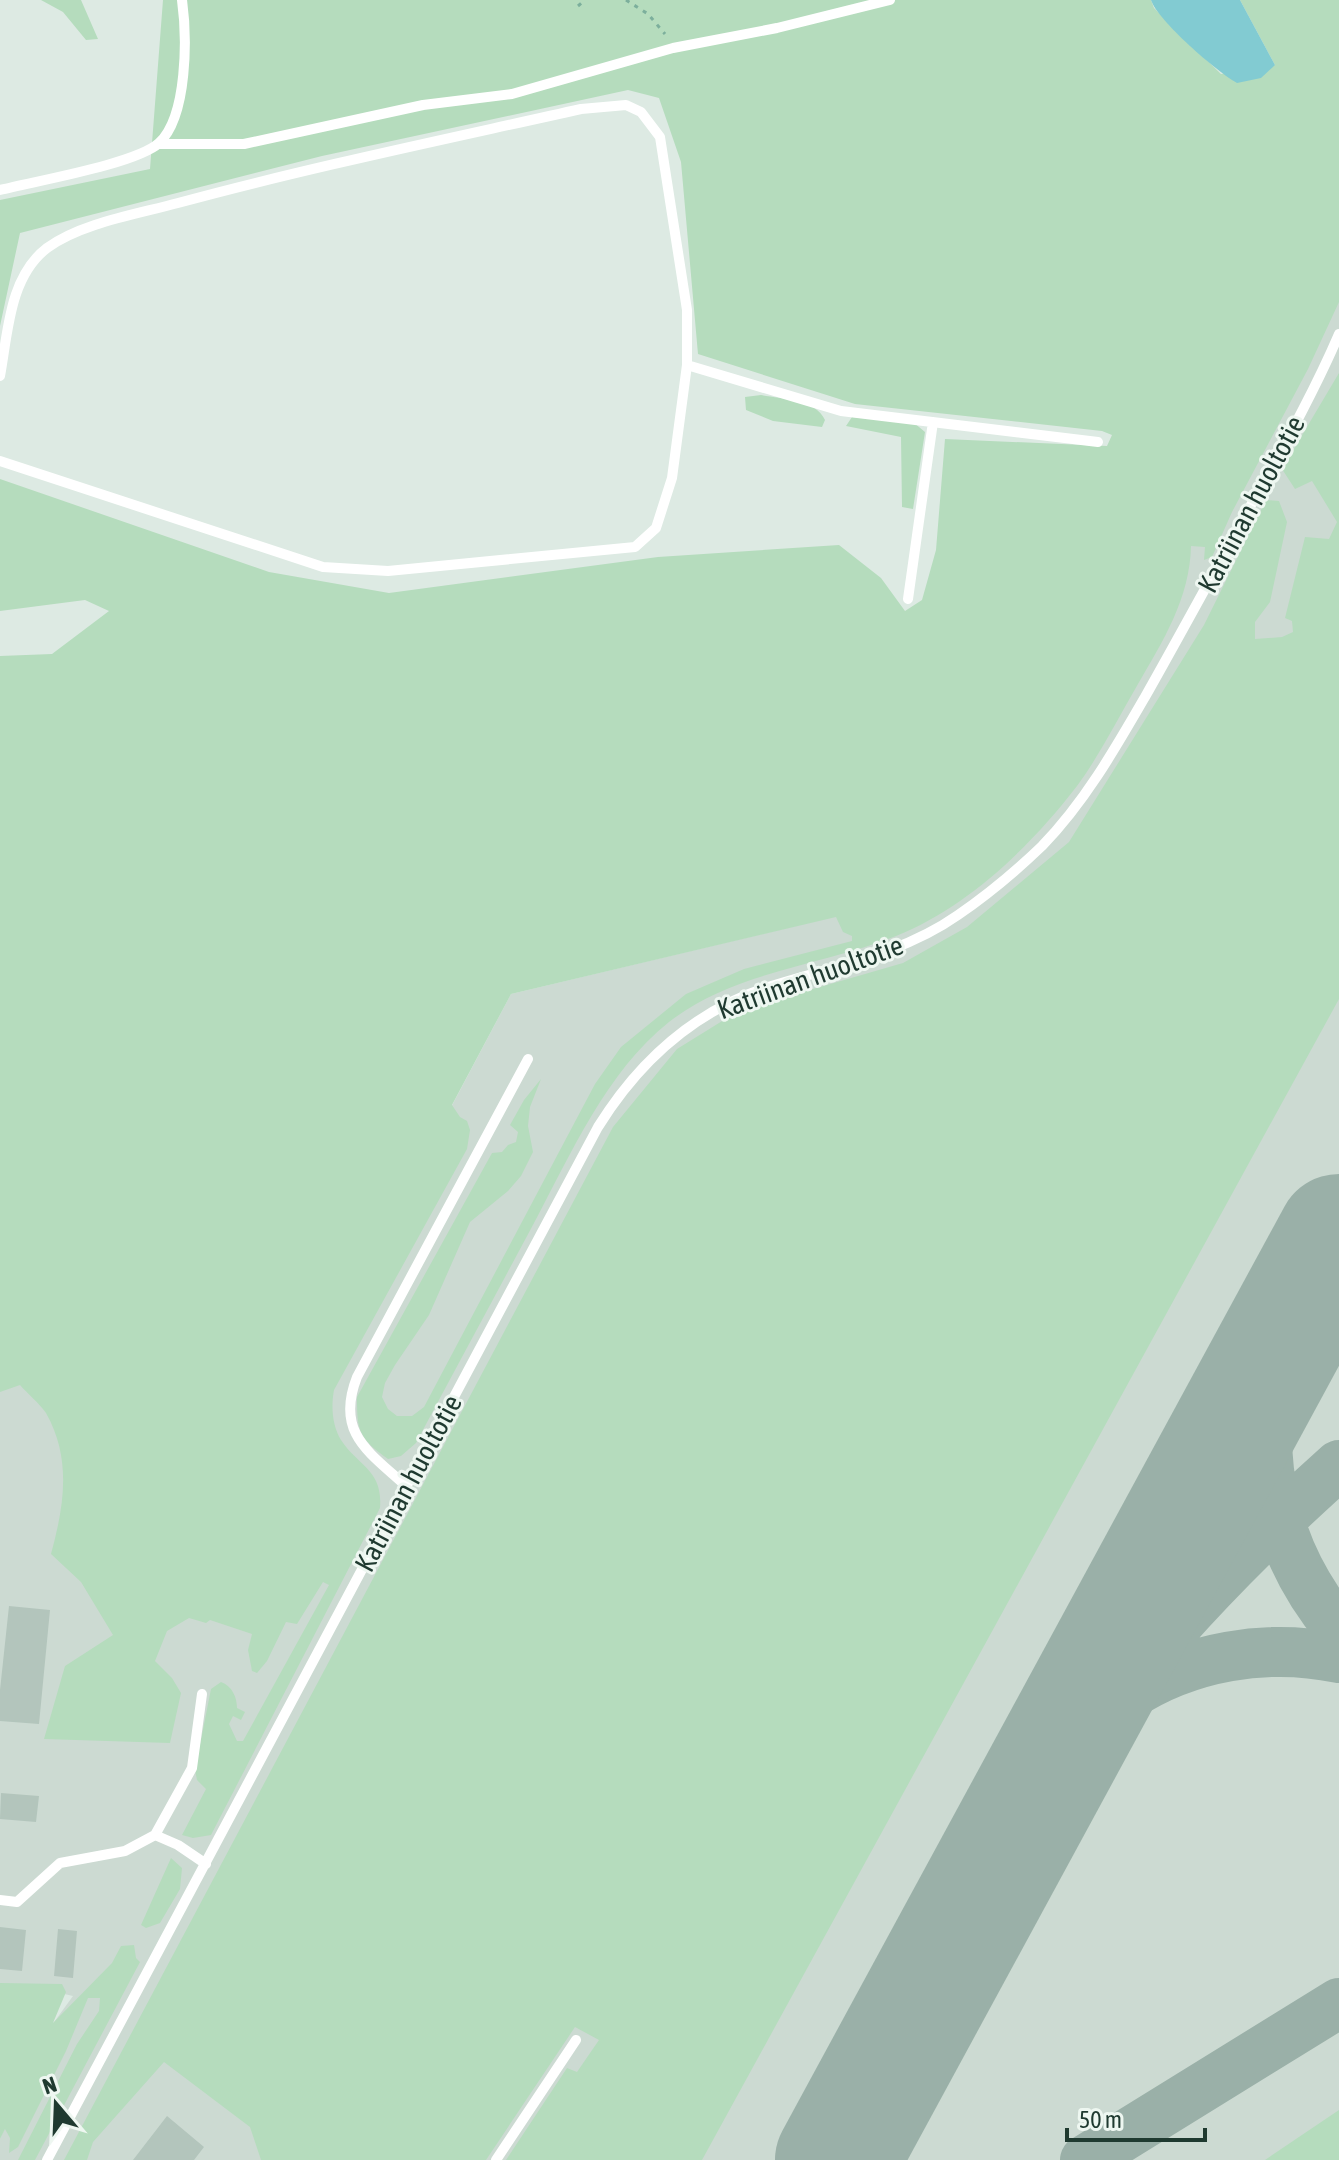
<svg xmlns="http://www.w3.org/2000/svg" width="1339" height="2160" font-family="'Asap Condensed',sans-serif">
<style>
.built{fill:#ccdad2}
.green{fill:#b5dcbd}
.water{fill:#82cbd2}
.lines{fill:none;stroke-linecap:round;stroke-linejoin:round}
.taxiway{stroke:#9ab0a8;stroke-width:50}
.runway{stroke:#9ab0a8;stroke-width:124}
.building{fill:#b3c5bc}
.path{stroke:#7caf9c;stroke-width:3;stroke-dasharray:4 6;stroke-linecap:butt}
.lane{stroke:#fff;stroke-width:10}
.labels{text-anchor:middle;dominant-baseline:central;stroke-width:6;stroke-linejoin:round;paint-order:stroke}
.street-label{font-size:28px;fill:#1f3a30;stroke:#eef7f1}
</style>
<rect width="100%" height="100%" fill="#ddeae3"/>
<path class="built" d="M1339,0V2160H0V2139L52,2025L73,1996L47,1990L0,1993V1368L284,1423L511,994L837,916L1319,98Z"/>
<path class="green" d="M41,0H81L98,39L86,40L63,12Z
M163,0H1151L1154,8L1221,74L1275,65L1240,0H1339V302L1308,369L1232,512L1212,557L1204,560L1205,547L1191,546C1190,598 1163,641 1138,684C1118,718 1100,755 1077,786C1030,847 968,907 896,936C822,966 734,971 669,1022C606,1072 571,1154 534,1223C495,1296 455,1370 416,1443L401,1456L388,1459C359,1438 357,1432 357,1397L492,1153L502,1152L508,1145L516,1142L518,1132L510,1125L524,1100L541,1079L530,1107L528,1126L533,1152L521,1176L508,1191L470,1222L429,1315L395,1365L385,1383L382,1397L388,1409L397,1416H412L424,1407L595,1084L621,1047L686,994L744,969L852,941V936L843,932L836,917L511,994L452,1105L460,1117L467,1121L470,1130L467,1149L334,1390C331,1406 332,1425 341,1440C359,1467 383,1470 380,1508L211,1835L193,1838L182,1835L206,1789L197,1780L195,1770L211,1689L221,1682C232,1686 237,1697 237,1708L245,1712L241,1720L233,1716L229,1724L237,1741H243L329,1585L323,1582L297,1624L286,1622L267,1661L257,1673L252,1671L248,1650L252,1634L210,1620L206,1623L189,1618L167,1631L155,1661L172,1678L181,1693L170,1743L44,1739L65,1666L113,1635L81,1582L51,1554C64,1506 72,1459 46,1413C39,1403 28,1394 20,1385L0,1392V656L52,654L109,611L85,600L0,611V479L269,572L389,593L658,557L839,545L881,578L905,611L922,600L936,550L945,439L1107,446L1112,435L1102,431L855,404L698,354L681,162L659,98L628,90L322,156L20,233L0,326V200L150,169Z
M1339,373V999L702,2160H506L567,2068L577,2072L599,2040L575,2027L486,2160H261L250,2127L164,2062L93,2142L87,2160H64L613,1127L677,1049L740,1010L903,963L967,927L1069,842L1204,625L1266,500L1279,501L1287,522L1270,602L1255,622V639L1282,637L1293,632L1292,621L1285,618L1305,537L1329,539L1337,522L1312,481L1295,489L1282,469Z
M761,395C782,399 816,399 825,420L822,427L773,421L746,410L745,397Z
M852,417L913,422L925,432L913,509L902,507L901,437L846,426Z
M171,1858L182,1868L180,1889L160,1923L146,1928L141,1925Z
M134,1945L136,1958L140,1962L35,2160H18L77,2044L99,2011L100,1998H88L66,2051L18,2147L9,2153L10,2138L5,2129L0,2139V1983L62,1984L66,1992L53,2023L112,1963L121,1946Z
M1339,2110V2160H1265Z"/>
<path class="water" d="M1151,0H1240L1275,65L1261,78L1237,83C1217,72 1158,21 1151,0Z"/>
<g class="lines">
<path class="taxiway" d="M1319,1272C1306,1299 1290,1326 1281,1355C1249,1451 1275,1553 1339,1629
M1126,1697C1188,1656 1267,1643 1339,1658
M976,1905C1015,1840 1056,1777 1101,1717C1171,1624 1253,1542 1339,1465
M844,2160L880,2081
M1085,2160L1339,2003"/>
<path class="runway" d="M837,2160L1339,1236"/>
</g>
<path class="building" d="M9,1606L50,1610L39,1724L0,1721V1690Z
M1,1793L39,1796L36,1822L0,1819Z
M0,1927L26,1930L22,1971L0,1969Z
M58,1929L77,1931L73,1978L54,1976Z
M167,2116L204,2147L194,2160H133Z"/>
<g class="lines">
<path class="path" d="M626,0L648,14L665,34
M578,6L585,0"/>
<path class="lane" d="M158,144H244L423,105L512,94L673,48L777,28L890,0
M0,190C35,181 136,164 159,143C188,116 187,36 182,0
M0,376C8,333 9,277 47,248C81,223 138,214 178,203C311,167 447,139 581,109L626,105L641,112L660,137L687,310V365
M0,461L323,567L388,571L635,547L656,528L672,478L687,365L841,411L1098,442
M908,599L933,422
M406,1486C369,1452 335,1433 357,1377L528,1059
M155,1835L178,1845L206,1864
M0,1900L17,1902L60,1863L125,1851L155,1835L192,1768L202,1694
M47,2160L598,1127C641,1058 698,1007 778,984C840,965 904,953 958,915C987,895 1016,871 1042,846C1084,803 1115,749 1145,697C1175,644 1204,591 1233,538C1269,471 1309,404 1339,334
M496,2160L576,2040"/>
</g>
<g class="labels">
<g class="street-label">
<text transform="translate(1251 504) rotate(-62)">Katriinan huoltotie</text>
<text transform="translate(810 977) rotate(-20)">Katriinan huoltotie</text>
<text transform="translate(408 1483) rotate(-62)">Katriinan huoltotie</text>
</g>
</g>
<g transform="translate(56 2104) rotate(341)" stroke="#eef7f1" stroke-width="6" paint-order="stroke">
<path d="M0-6L14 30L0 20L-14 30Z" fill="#1f3a30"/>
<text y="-12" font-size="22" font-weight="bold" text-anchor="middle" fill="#1f3a30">N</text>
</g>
<path d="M1067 2128v12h138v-12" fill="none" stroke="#1f3a30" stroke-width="4"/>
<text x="1079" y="2128" font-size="24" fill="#1f3a30" stroke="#eef7f1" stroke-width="6" paint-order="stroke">50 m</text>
</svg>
